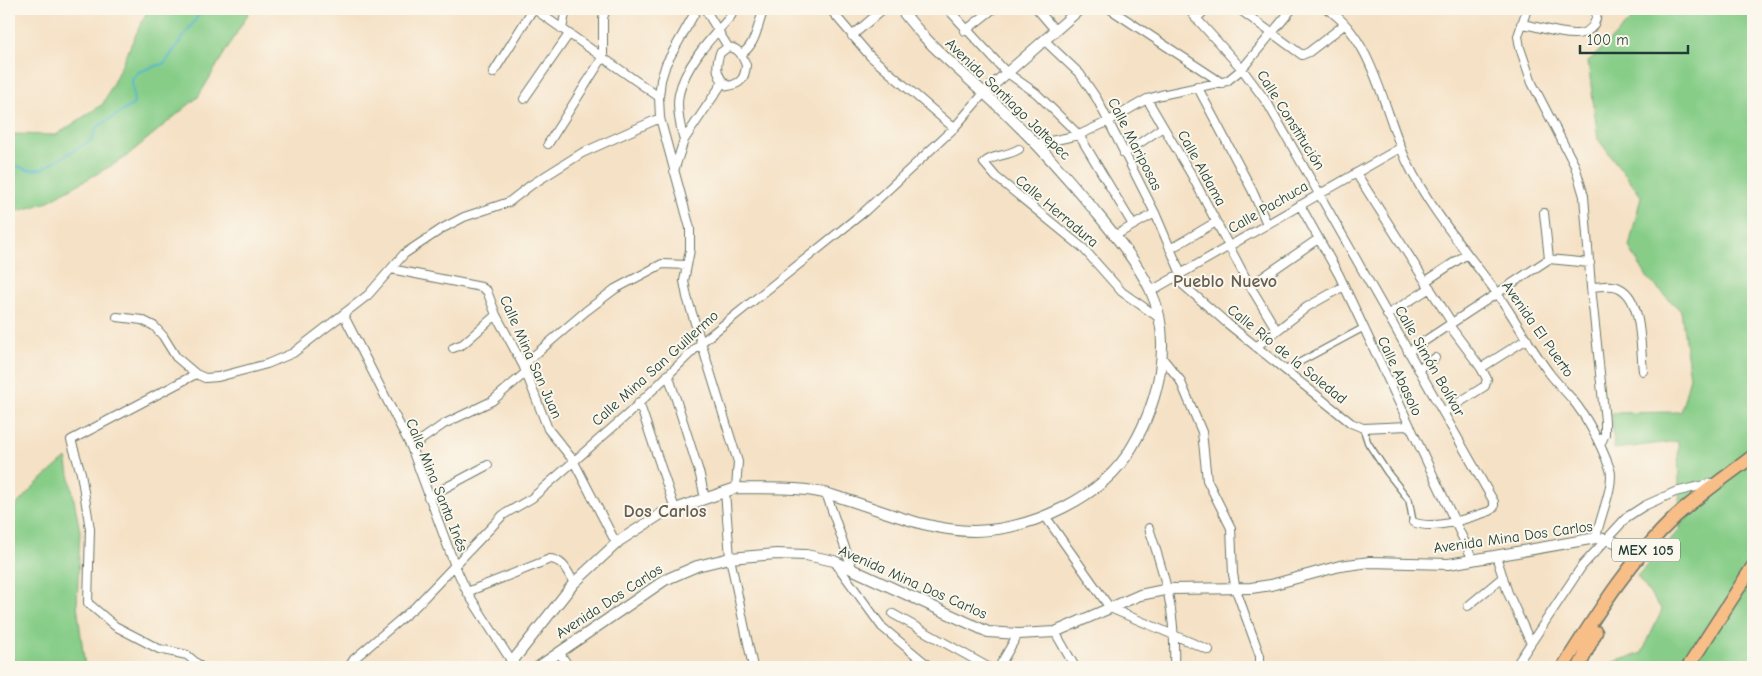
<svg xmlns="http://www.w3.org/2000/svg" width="1762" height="676" font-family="'Comic Neue',sans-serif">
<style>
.green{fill:#87cd88;stroke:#53855e}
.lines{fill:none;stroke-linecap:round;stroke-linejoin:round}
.stream{stroke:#4fb5ce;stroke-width:2}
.pedestrian-casing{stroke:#6a7667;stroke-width:8}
.minor-casing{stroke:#6a7667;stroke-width:10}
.tertiary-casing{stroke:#6a7667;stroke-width:12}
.primary-casing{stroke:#6a7667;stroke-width:15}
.pedestrian{stroke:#fff;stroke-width:5.5}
.minor{stroke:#fff;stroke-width:8}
.tertiary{stroke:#fff;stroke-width:10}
.primary{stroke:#f7be88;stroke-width:12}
.labels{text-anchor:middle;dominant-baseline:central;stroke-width:4;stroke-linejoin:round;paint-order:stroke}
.shield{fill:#fbf7ec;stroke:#61756b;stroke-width:1}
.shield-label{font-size:14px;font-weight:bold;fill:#1f3d34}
.street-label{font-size:15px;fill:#1f3d34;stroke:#fbf7ec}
.quarter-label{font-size:18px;font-weight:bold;fill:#675f54;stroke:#fbf7ec}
</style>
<rect width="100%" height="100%" fill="#fbf7ec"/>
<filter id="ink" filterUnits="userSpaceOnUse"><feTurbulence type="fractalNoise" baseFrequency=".02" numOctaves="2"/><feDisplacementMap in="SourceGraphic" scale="10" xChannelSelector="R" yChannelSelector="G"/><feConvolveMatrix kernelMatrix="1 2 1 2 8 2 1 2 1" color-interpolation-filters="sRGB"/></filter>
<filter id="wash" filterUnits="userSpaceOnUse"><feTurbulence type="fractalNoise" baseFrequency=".0096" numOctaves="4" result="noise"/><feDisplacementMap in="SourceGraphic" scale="20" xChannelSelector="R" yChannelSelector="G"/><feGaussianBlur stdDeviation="1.12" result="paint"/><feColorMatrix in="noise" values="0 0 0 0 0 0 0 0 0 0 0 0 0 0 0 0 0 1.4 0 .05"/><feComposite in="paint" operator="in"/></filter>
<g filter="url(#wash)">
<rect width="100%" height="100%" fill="#f5e1c5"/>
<path class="green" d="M148,9H248V14L198,97L123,159L45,203L9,214V134L56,135L103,104Z
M1632,9H1753V667H1598L1642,653L1662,610L1637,576L1680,529L1678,441L1614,449L1612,413L1681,412L1690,377L1681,311L1649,280L1629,247L1641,196L1598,139L1588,62L1634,17Z
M66,458L80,531L77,605L85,667H9V513L33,487Z"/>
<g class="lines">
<path class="stream" d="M9,166L12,164L28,170L42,169L92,140L96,128L134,104L132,79L138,72L165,63L203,9"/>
</g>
</g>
<g filter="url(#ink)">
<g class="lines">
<g class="pedestrian-casing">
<path id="pedestrian" d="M1285,370L1363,328
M1363,428L1368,443L1387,472L1409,500L1413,522"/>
</g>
<g class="minor-casing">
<path id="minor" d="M534,9L659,97
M697,9L666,64L661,80L659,97L660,118L690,228V250L684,281L687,297L738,462L736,488
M705,9L728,47
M830,9L870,56L954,128
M948,9L1006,72L1036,93L1079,135L1133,225
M1037,9L1055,30
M1110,9L1222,83
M1188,9L1242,69L1268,104L1494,502V507L1490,511C1469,518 1434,531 1413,522
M1239,9L1302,55L1309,52L1344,25
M1327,9C1374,38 1385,117 1408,164C1429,208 1467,252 1496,292C1515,318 1530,348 1550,374C1557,383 1565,391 1572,399C1589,420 1601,445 1610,469C1615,485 1599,519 1596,538
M1527,9L1518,36L1520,48L1532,83L1575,166L1584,196L1591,287L1605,421V434L1600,445
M906,15L914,9
M1196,19L1206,9
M1521,24C1546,26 1597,53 1597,9
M562,29L566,9
M965,31L993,9
M852,36L883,9
M1044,40L1080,74L1097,99L1155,213L1181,274
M728,47C739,48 742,55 746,65C745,78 741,84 728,86C716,77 715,66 720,53Z
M741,54C756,46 758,23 764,9
M493,73L533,9
M1197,86L1252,190L1267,224
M524,99L569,34
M1147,99L1191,174L1250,286L1276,329
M684,140C680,126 676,109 679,94C685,65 712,37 731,16L734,9
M548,144L603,57V18L606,9
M1037,144L1079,135L1107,122L1147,99L1161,95L1227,81L1242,69L1292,9
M1019,149C1006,157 993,154 984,163L996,177L1083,248L1122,292L1158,317
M1124,154L1163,127
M674,171L684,140L723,82
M1356,173L1452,323
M1300,205L1339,275L1473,560
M1544,213L1549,259
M1116,235L1155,213
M1170,249L1216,222
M391,269L481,287L487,291L496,315L523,365L548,429L573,460L616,543
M1174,277L1228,324L1351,423L1363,428L1408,426
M1426,281L1467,254
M1250,286L1318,239
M1591,287C1599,287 1610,284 1617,287C1643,296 1640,347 1643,371
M1151,291L1400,148
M343,314L411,447L455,566L467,592L512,662
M1387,315L1430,288
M117,317L142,320L154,326L163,336L176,357L196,374
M1256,347L1307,307L1344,286
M453,348L463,344L496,315
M1408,352L1549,259L1590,263
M1163,359L1180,380L1202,432L1207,480L1231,528L1233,574L1236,590L1260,656V667
M523,365L586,311L615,289L662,264L687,265
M1481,368L1527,339
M1418,369L1435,358
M668,374L700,475L705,499
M639,402L675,509
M1444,412L1485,386L1487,379L1481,368L1449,325
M411,447L444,424L492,401L524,374
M725,491L730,558L753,667
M826,493L852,568
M428,497L488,465
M1045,516L1110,608L1209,650
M1149,528C1166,580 1176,612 1174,667
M1496,556L1508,593L1530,641
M834,561L882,627L930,667
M467,592L550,559C564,560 568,573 574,583
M1468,606L1503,577
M893,614L988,667
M1055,632L1075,667
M559,652L569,667
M201,667L187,655L159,649L115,626L88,603L90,529L81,473L71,440L196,374L205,378L218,377L267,364L293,353L368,295L404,254L443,228L464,217L509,202L531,185L582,153L660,118
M349,667L354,659L415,607L503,515L532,498L628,414L702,342L864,212L954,128L984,93
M999,667L1018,634
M1515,667L1582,566L1627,517L1644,506L1675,492L1712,483"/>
</g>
<g class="tertiary-casing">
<path id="tertiary" d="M984,93L1080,9
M508,667L574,583L619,541L661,514L736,488C765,489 800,486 828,494C876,507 924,531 974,531C1031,530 1104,497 1132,447C1159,401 1174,340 1150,289C1134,257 1112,232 1090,205C1057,165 1022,127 983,92C954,65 924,41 901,9
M538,667L665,580L697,566L730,558L776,554L806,555L834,561L988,632L1018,634L1055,632L1140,595L1169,589L1251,588L1271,585L1340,566L1370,562L1449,564L1596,538C1615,539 1624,546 1639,558"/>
</g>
<g class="primary-casing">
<path id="primary" d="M1563,667C1596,615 1630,560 1675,517C1699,495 1727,476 1753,456
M1579,667L1596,632
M1688,667L1753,566"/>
</g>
<use href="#pedestrian" class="pedestrian"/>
<use href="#minor" class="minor"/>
<use href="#tertiary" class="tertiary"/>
<use href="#primary" class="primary"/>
</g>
</g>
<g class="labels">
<rect class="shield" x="1612" y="538.5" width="68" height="23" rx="4"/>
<g class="shield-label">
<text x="1646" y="550">MEX 105</text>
</g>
<g class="street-label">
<text transform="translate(1008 99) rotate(44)">Avenida Santiago Jaltepec</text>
<text transform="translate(1291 120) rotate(58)">Calle Constitución</text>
<text transform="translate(1135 144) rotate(63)">Calle Mariposas</text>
<text transform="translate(1202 168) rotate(61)">Calle Aldama</text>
<text transform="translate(1268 207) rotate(-30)">Calle Pachuca</text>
<text transform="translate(1057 211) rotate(40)">Calle Herradura</text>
<text transform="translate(1538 329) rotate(55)">Avenida El Puerto</text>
<text transform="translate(1287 354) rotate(39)">Calle Río de la Soledad</text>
<text transform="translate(531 357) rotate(66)">Calle Mina San Juan</text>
<text transform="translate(1430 361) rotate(60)">Calle Simón Bolívar</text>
<text transform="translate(655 368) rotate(-42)">Calle Mina San Guillermo</text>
<text transform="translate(1400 376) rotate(65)">Calle Abasolo</text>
<text transform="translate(437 485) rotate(68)">Calle Mina Santa Inés</text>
<text transform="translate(1513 537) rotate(-8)">Avenida Mina Dos Carlos</text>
<text transform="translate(913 582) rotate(24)">Avenida Mina Dos Carlos</text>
<text transform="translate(609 601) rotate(-33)">Avenida Dos Carlos</text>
</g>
<g class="quarter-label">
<text x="1225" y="281">Pueblo Nuevo</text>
<text x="665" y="511">Dos Carlos</text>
</g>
</g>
<rect width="1762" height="676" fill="none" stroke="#fbf7ec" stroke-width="30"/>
<path d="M1580 45v8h108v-8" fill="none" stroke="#1f3d34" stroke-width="2.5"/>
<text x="1587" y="45" font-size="15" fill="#1f3d34" stroke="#fbf7ec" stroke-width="4" paint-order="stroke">100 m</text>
</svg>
